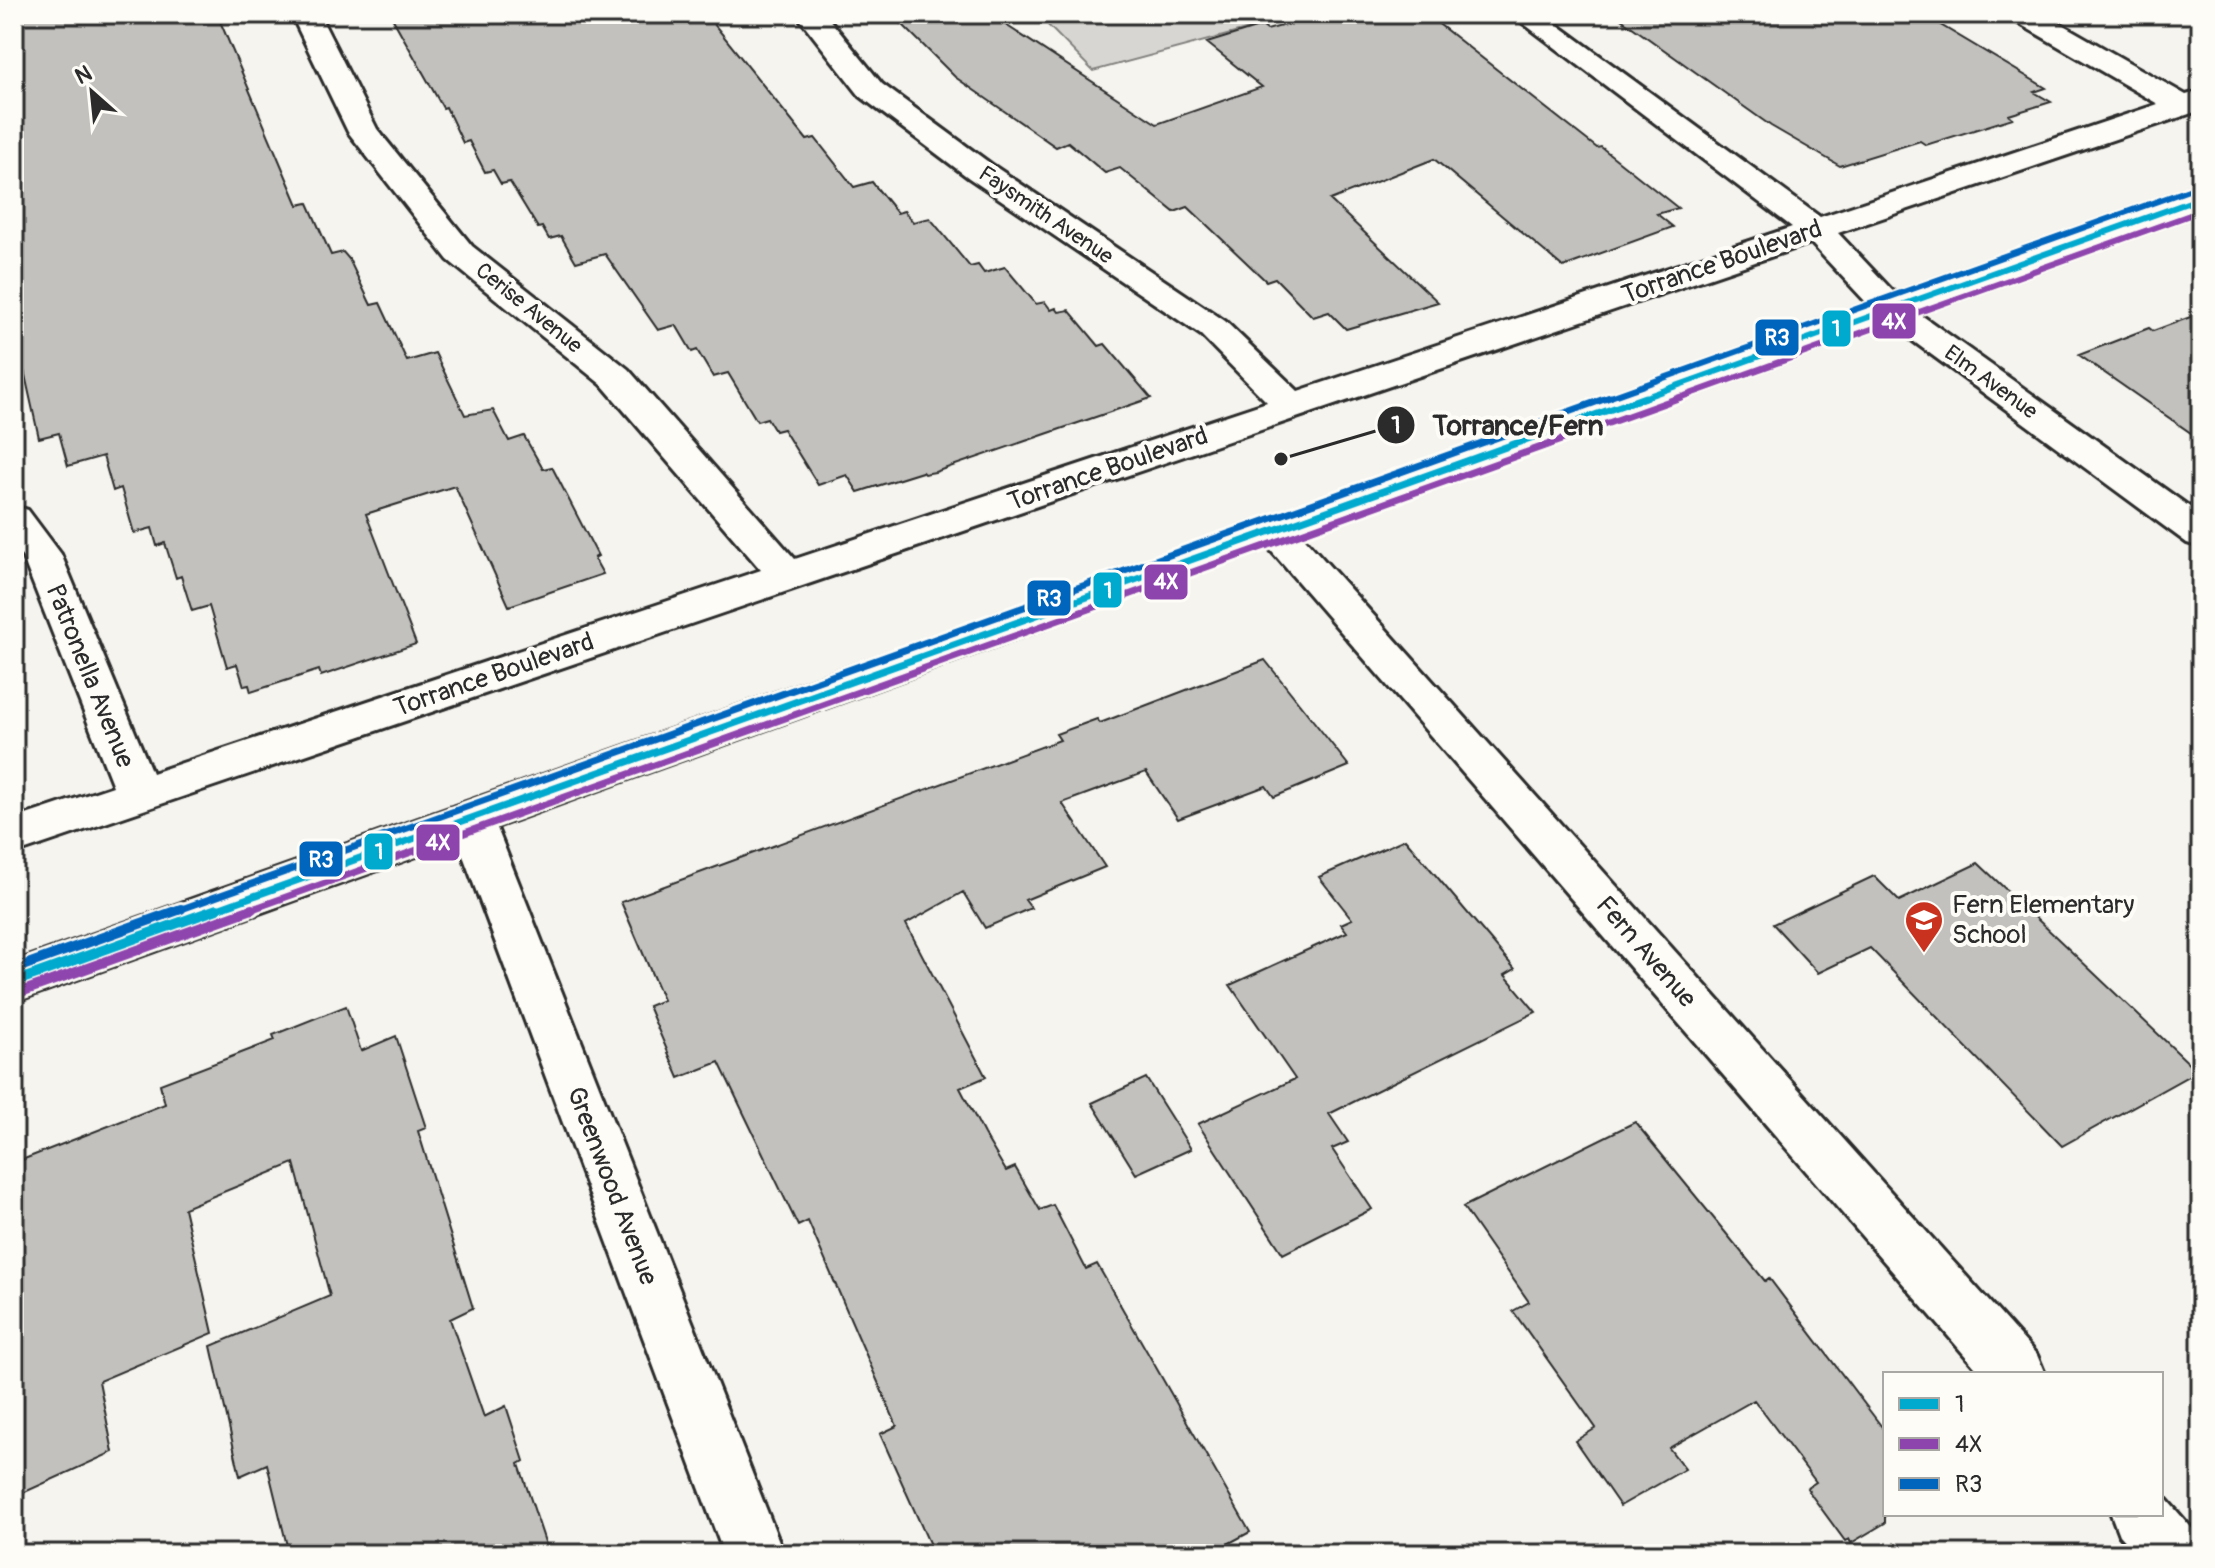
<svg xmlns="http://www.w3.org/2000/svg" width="2215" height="1568" font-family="Pangolin,sans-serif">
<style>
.green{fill:#d7d6d2;stroke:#81807e;stroke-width:2}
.building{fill:#c2c1be;stroke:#2b2b2b;stroke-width:2}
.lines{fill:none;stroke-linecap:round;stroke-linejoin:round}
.minor-casing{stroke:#2b2b2b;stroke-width:6}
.primary-casing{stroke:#2b2b2b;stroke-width:6}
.minor{fill:#fdfcf7;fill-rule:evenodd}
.primary{fill:#fdfcf7;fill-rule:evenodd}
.bus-1-far2-casing{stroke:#fdfcf7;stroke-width:10}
.bus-1-far1-casing{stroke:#fdfcf7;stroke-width:13}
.bus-1-casing{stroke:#fdfcf7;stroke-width:16}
.bus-2-far2-casing{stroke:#fdfcf7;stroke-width:10}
.bus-2-far1-casing{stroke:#fdfcf7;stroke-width:13}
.bus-2-casing{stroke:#fdfcf7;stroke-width:16}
.bus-3-far2-casing{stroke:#fdfcf7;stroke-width:10}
.bus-3-far1-casing{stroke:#fdfcf7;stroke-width:13}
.bus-3-casing{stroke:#fdfcf7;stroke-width:16}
.bus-1-far2{stroke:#00a9ce;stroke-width:6}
.bus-1-far1{stroke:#00a9ce;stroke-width:7}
.bus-1{stroke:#00a9ce;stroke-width:10}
.bus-2-far2{stroke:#8e44ad;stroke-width:6}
.bus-2-far1{stroke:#8e44ad;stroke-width:7}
.bus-2{stroke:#8e44ad;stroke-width:10}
.bus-3-far2{stroke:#0065bd;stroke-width:6}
.bus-3-far1{stroke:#0065bd;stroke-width:7}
.bus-3{stroke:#0065bd;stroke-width:10}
.labels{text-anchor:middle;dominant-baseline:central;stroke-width:8;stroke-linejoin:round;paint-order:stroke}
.far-street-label{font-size:22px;fill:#2b2b2b;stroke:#fdfcf7}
.street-label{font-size:26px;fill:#2b2b2b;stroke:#fdfcf7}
.poi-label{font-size:26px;fill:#2b2b2b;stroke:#fdfcf7;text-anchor:start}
.leader{fill:none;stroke:#2b2b2b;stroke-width:3}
.callout-dot{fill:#2b2b2b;stroke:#fdfcf7;stroke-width:3}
.mark-label{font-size:24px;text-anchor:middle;font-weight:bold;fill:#fff}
.callout-label{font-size:28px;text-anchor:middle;font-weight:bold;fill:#2b2b2b;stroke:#fdfcf7;stroke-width:8;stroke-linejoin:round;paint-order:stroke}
.line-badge{stroke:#fdfcf7;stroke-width:3}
.badge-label{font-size:22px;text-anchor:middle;font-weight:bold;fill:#fff}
</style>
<rect width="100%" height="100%" fill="#f5f4ef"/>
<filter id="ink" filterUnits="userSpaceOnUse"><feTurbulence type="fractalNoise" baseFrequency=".0125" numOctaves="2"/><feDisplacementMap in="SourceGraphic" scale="16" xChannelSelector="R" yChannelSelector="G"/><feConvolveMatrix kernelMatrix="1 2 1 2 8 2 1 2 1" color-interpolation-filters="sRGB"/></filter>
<g filter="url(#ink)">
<path class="green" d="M1037,14H1305L1093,71Z"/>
<path class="building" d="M14,14H217L298,205L308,203L331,255L343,252L349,259L371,305L380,303L407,361L435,353L465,415L493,410L509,441L524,436L543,469L552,467L598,556L594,558L603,574L509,606L455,486L366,514L416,644L321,676L319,670L251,692L249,685L244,686L237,664L227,667L209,606L192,611L181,576L176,578L165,543L157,546L152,528L134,533L121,488L113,491L103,456L68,466L59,433L39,438L23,366L14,368Z
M390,14H706L807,140L815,138L854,187L872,182L897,213L904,211L913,222L930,218L970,267L978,265L984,273L1005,267L1036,304L1045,302L1051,310L1056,308L1059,312L1069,310L1099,346L1105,344L1151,398L935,472L924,474L922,472L858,492L847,475L818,485L783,429L775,431L767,418L757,421L728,373L713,377L697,350L692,352L676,325L658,330L605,254L576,262L561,236L549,239L542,227L538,228L510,182L501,184L493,170L485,172L469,141L463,143L446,107L443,108Z
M892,14H989L1157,124L1262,87L1207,43L1262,26L1267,30L1326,14H1426L1597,148L1601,147L1678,208L1657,214L1673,227L1563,267L1434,159L1330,200L1438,302L1346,329L1329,312L1313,317L1275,278L1266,281L1188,207L1174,212L1120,168L1105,173L1068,142L1056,147L955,77Z
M1614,14H1922L2046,88L2034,92L2051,102L2009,115L2013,118L1926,145L1920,141L1840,166L1771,126Z
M2201,313V440L2079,355L2149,328L2153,331Z
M1265,660L1349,766L1274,797L1266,786L1178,819L1146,772L1062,803L1105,867L1025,900L1031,908L985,928L963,892L906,924L986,1077L960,1088L984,1134L1006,1171L1015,1167L1040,1210L1053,1205L1086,1269L1097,1264L1250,1532L1209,1554H934L880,1434L897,1426L808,1221L798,1226L719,1062L679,1078L648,1006L663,1000L621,902L1060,740L1056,734L1097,719L1100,723Z
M1405,839L1515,969L1505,975L1536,1012L1329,1114L1348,1142L1332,1149L1372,1209L1283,1254L1198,1124L1295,1079L1230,985L1347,932L1341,924L1352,919L1319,877Z
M1978,863L2197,1071L2062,1146L1870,948L1818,973L1773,924L1874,876L1899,901Z
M346,1006L361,1051L396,1036L426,1128L418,1131L473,1308L450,1319L484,1417L506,1406L524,1461L519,1464L549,1554H289L267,1464L240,1476L211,1346L330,1296L294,1163L184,1208L213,1333L99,1381L113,1452L14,1497V1163L165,1104L160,1084L275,1040L273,1035Z
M1146,1078L1191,1149L1136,1174L1092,1103Z
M1635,1122L1765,1281L1769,1278L1885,1431V1523L1851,1543L1849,1539L1845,1541L1812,1496L1807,1488L1816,1482L1754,1400L1669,1448L1685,1469L1620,1506L1575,1441L1596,1428L1513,1311L1529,1302L1463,1207Z"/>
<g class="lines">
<g class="minor-casing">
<path id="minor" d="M291,14H319L377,129L472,246L628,369L795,559L1267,402L1201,335L969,178L860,96L796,14H825L882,84L991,164L1225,321L1298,391L1792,227L1511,14H1543L1820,217L2158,104L2013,20L2009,14H2044L2186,95L2201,91V110L1838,233L1903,302L2201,515V547L2187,543L1879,316L1811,243L14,854V819L113,786L23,558L14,546V506L28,510L61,554L152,773L761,570L602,385L448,260L348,132Z
M1275,517L1289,521L2037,1355L2045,1374H1981L1261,539L1256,530L1261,521Z
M471,801L487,806L493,818L784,1554H724L449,818L455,806Z
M2161,1493L2196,1533L2201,1554H2136L2119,1535L2111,1514H2161Z"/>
</g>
<g class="primary-casing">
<path id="primary" d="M2201,188V209L14,1002V962Z"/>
</g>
<use href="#minor" class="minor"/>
<use href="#primary" class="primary"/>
<g class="bus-1-far2-casing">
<path id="bus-1-far2" d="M1640,399L2201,198"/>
</g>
<g class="bus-1-far1-casing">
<path id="bus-1-far1" d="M212,911L1645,397"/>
</g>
<g class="bus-1-casing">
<path id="bus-1" d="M14,982L217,909"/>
</g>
<g class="bus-2-far2-casing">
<path id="bus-2-far2" d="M1676,399L2201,211"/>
</g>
<g class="bus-2-far1-casing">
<path id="bus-2-far1" d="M247,911L1681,397"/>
</g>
<g class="bus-2-casing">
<path id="bus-2" d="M18,993L252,909"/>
</g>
<g class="bus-3-far2-casing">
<path id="bus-3-far2" d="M1605,399L2197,187"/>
</g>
<g class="bus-3-far1-casing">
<path id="bus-3-far1" d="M176,911L1610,397"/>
</g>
<g class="bus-3-casing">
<path id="bus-3" d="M14,969L181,909"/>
</g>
<use href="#bus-1-far2" class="bus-1-far2"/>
<use href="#bus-1-far1" class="bus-1-far1"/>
<use href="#bus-1" class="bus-1"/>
<use href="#bus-2-far2" class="bus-2-far2"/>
<use href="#bus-2-far1" class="bus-2-far1"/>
<use href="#bus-2" class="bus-2"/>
<use href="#bus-3-far2" class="bus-3-far2"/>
<use href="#bus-3-far1" class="bus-3-far1"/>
<use href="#bus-3" class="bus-3"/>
</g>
</g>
<defs>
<g id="school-pin" transform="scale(2)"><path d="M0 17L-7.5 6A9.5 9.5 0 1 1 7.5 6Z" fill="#c8321e" stroke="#fdfcf7"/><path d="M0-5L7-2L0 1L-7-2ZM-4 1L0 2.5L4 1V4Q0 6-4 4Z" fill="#fff"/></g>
</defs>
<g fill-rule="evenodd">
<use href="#school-pin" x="1924" y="920"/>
</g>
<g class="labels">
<g class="far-street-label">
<text transform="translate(1046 215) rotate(34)">Faysmith Avenue</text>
<text transform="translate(529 308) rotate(39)">Cerise Avenue</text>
<text transform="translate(1991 382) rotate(36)">Elm Avenue</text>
</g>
<g class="street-label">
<text transform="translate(1722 262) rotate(-19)">Torrance Boulevard</text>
<text transform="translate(1108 469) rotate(-19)">Torrance Boulevard</text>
<text transform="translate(494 675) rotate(-19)">Torrance Boulevard</text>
<text transform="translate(90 676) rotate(68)">Patronella Avenue</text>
<text transform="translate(1646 952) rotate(49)">Fern Avenue</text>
<text transform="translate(612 1186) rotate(69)">Greenwood Avenue</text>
</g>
<g class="poi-label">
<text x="1952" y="905">Fern Elementary<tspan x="1952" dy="30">School</tspan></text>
</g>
</g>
<path class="leader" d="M1281 459L1396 425"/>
<g class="callout-dot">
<circle cx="1281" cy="459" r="8"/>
<circle cx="1396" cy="425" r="20"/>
</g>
<g class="mark-label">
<text x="1396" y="433">1</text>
</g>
<g class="callout-label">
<text x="1518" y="435">Torrance/Fern</text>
</g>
<g class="line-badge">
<rect x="1871" y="302" width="46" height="38" rx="8" fill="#8e44ad"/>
<rect x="1821" y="309" width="31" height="39" rx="8" fill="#00a9ce"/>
<rect x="1754" y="318" width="46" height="39" rx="8" fill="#0065bd"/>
<rect x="1143" y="563" width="46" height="38" rx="8" fill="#8e44ad"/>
<rect x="1092" y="571" width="31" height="38" rx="8" fill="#00a9ce"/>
<rect x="1026" y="579" width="46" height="38" rx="8" fill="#0065bd"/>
<rect x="415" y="823" width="46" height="39" rx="8" fill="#8e44ad"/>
<rect x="363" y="832" width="31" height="39" rx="8" fill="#00a9ce"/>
<rect x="298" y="840" width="46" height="38" rx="8" fill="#0065bd"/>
</g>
<g class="badge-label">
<text x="1894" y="329">4X</text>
<text x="1836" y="336">1</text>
<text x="1777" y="345">R3</text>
<text x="1166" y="589">4X</text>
<text x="1108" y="598">1</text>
<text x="1049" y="606">R3</text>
<text x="438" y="850">4X</text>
<text x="379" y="859">1</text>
<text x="321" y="867">R3</text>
</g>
<rect width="2215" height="1568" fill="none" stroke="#fdfcf7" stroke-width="48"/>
<rect x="24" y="24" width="2167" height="1520" fill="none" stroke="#2b2b2b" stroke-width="3" filter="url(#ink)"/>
<rect x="1883" y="1372" width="280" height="144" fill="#fdfcf7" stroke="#a9a8a5" stroke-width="2"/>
<rect x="1899" y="1398" width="40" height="12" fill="#00a9ce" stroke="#a9a8a5" stroke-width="2"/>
<text x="1955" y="1412" font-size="24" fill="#2b2b2b">1</text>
<rect x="1899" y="1438" width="40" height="12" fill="#8e44ad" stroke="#a9a8a5" stroke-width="2"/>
<text x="1955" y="1452" font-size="24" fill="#2b2b2b">4X</text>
<rect x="1899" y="1478" width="40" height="12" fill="#0065bd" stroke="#a9a8a5" stroke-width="2"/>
<text x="1955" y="1492" font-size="24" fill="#2b2b2b">R3</text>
<g transform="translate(92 92) rotate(333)" stroke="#fdfcf7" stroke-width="6" paint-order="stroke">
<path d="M0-6L14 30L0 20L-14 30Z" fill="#2b2b2b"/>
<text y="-12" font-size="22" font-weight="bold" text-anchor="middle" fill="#2b2b2b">N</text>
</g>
</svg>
